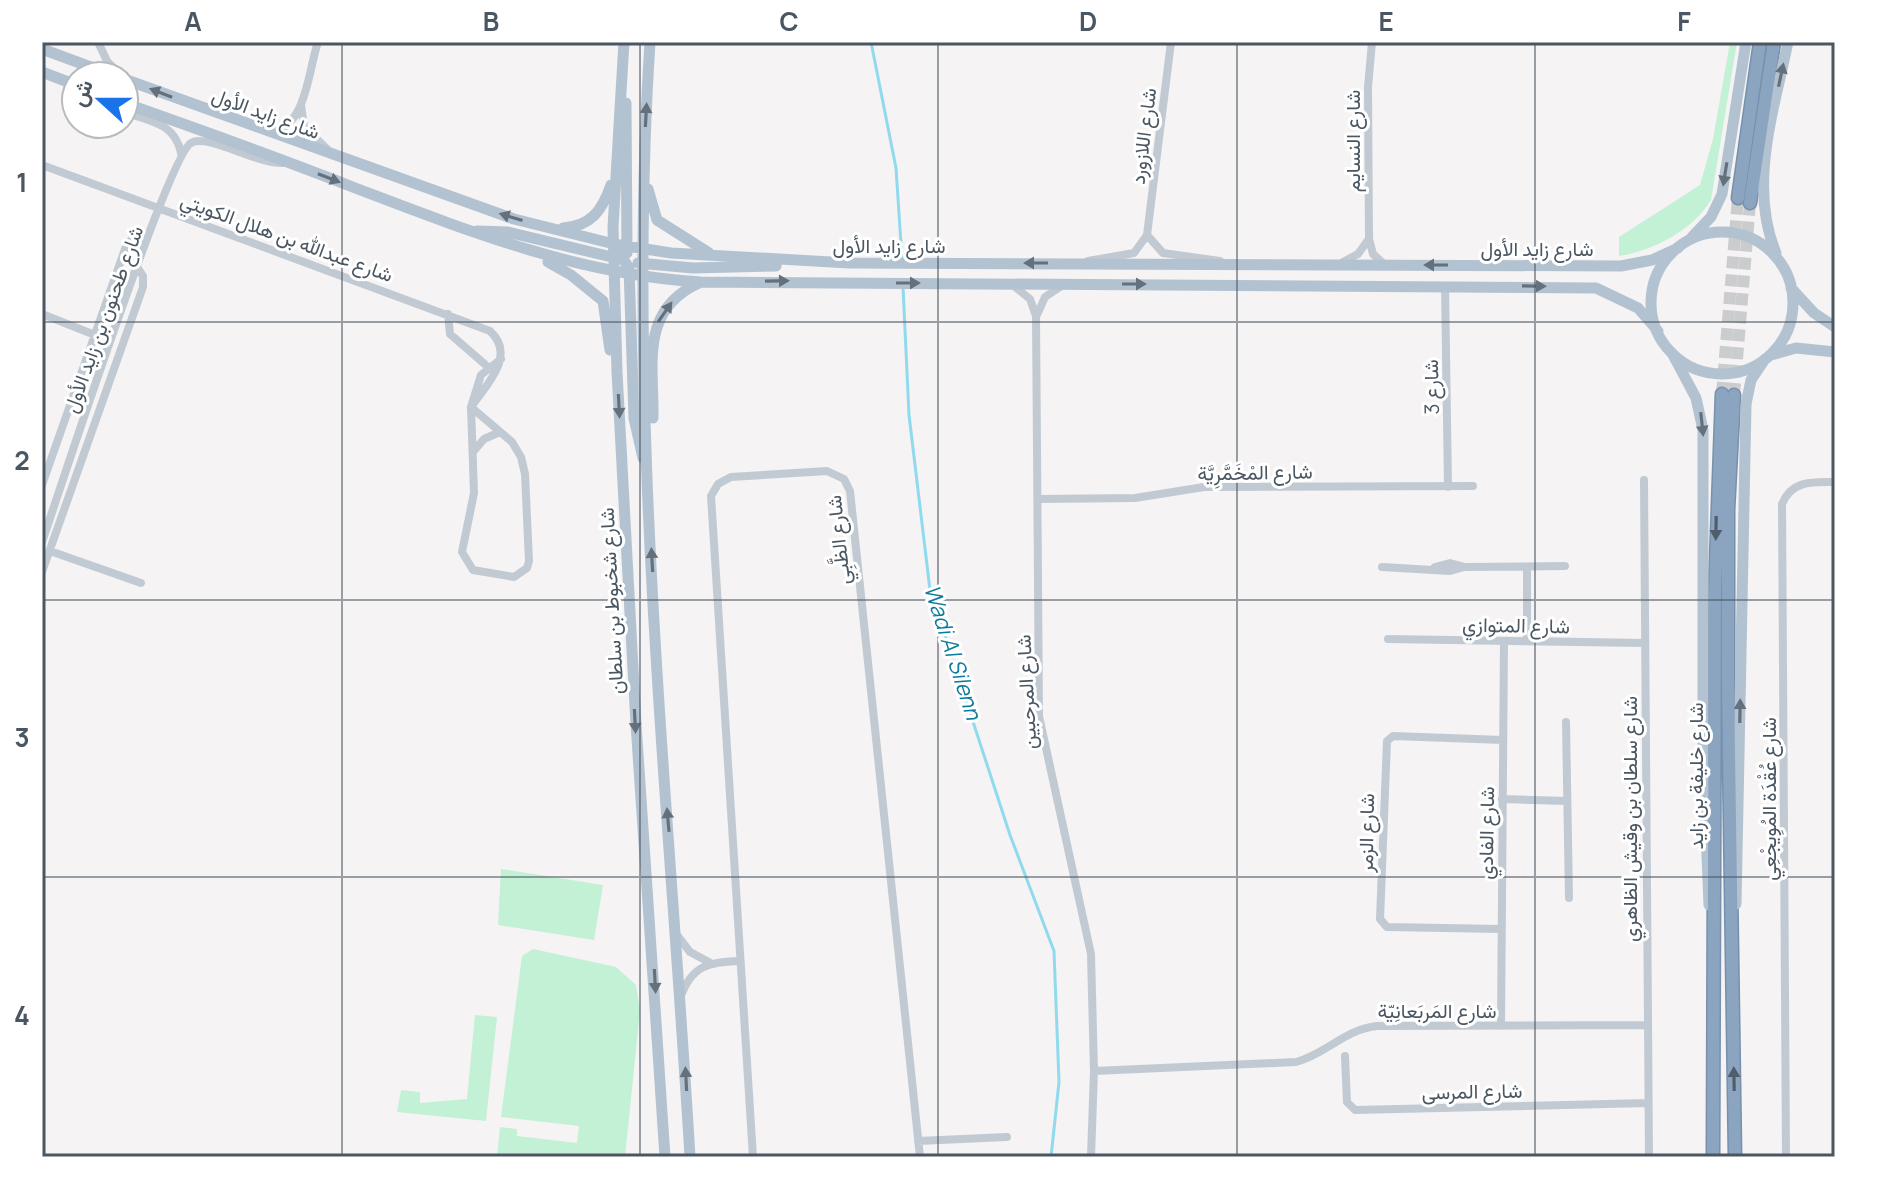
<svg xmlns="http://www.w3.org/2000/svg" width="1877" height="1199" font-family="Manrope,Vazirmatn,sans-serif">
<style>
.green{fill:#c3f1d5}
.lines{fill:none;stroke-linecap:round;stroke-linejoin:round}
.stream{stroke:#90daee;stroke-width:3}
.highway-tunnel{stroke:#caccce;stroke-width:12;stroke-dasharray:12 6;stroke-linecap:butt}
.highway-casing{stroke:#7690ad;stroke-width:15}
.minor{stroke:#c1cad2;stroke-width:8}
.major{stroke:#b3c2d1;stroke-width:11}
.highway{stroke:#8ba5c1;stroke-width:12}
.oneway{fill:#64717d}
.oneway2{fill:#505e6b}
.grid{fill:none;stroke:#4a5661;stroke-width:2;stroke-opacity:0.55}
.labels{text-anchor:middle;dominant-baseline:central;stroke-width:6;stroke-linejoin:round;paint-order:stroke}
.street-label{font-size:20px;fill:#4a5661;stroke:#fff}
.water-label{font-size:22px;font-style:italic;fill:#0c7c9b;stroke:#fff}
.neatline{fill:none;stroke:#4a5661;stroke-width:3}
.grid-label{font-size:26px;text-anchor:middle;font-weight:bold;fill:#4a5661}
</style>
<rect width="100%" height="100%" fill="#f5f3f3"/>
<path class="green" d="M1730,42H1737L1711,200C1693,230 1653,251 1619,256V237L1700,185L1713,139Z
M501,869L603,885L594,940L498,925Z
M533,949L616,967L636,985L640,1011L625,1157L497,1156L500,1127L517,1129V1136L577,1143L579,1126L501,1117L522,956Z
M475,1015L497,1017L486,1121L397,1112L401,1090L420,1092V1103L467,1099Z"/>
<g class="lines">
<path class="stream" d="M871,42L896,168L902,259
M903,287L909,415L930,590L1010,835L1054,951L1059,1082L1051,1157"/>
<path class="highway-tunnel" d="M1722,394L1738,198
M1734,395L1750,203"/>
<g class="highway-casing">
<path id="highway" d="M1738,198L1760,42
M1750,203L1774,42
M1734,395L1728,510V685L1735,1157
M1713,1157L1715,590L1722,394"/>
</g>
<path class="minor" d="M98,42L107,61L120,75
M1372,42L1368,87L1369,239L1373,254L1385,265
M301,105L304,127L327,149
M124,112C150,121 175,123 181,153
M273,133C307,123 308,71 318,42
M42,165L490,331C517,356 486,385 471,407
M1147,235L1163,253L1220,261
M1088,261L1134,253L1147,235L1171,42
M1343,262L1358,254L1368,240
M1014,286L1030,299L1036,316L1039,716L1091,954L1094,1071L1091,1157
M1445,286L1448,487
M42,314L95,335
M448,314L450,334L488,367
M1037,315L1045,297L1063,285
M471,407L512,442L521,457L525,474L529,561L527,568L514,577L473,570L462,552L474,493Z
M471,407L481,375L501,359
M473,452L484,439L500,432
M1644,480L1649,1157
M42,485L125,249L131,240L147,236
M1039,499L1135,498L1204,487L1473,486
M42,542C59,493 168,156 191,143C208,133 258,165 284,163
M50,551L141,583
M1382,567L1450,571L1464,567
M1435,567L1450,563L1465,567L1565,566
M1527,567V641
M42,572L143,287V276L137,267
M1388,639L1644,643
M1566,722L1569,898
M1502,799L1567,801
M1501,929L1387,927L1380,919L1387,741L1393,736L1503,740
M677,935L690,952L709,962
M681,996C692,965 710,962 739,961
M1501,1026L1504,641
M1345,1056L1347,1102L1355,1110L1648,1103
M1094,1071L1296,1062C1326,1054 1345,1029 1377,1026L1647,1025
M918,1141L1007,1137
M753,1157L711,496L718,484L731,477L827,471L844,479L850,491L920,1157
M1786,1157L1782,504C1792,480 1812,482 1835,482"/>
<path class="major" d="M624,42L613,227L617,372L636,724L665,1157
M650,42C626,414 668,786 690,1157
M42,49L115,76
M42,72L76,85
M124,79L514,219L614,244L671,253L849,263L1621,266L1652,260L1678,248
M124,103C204,131 284,160 363,191C473,233 582,275 701,282L1596,288L1638,308L1658,331
M626,103L627,253
M648,189L657,220L709,253
M563,228C591,226 602,211 611,185
M477,231L508,232L620,259
M1651 303a71 71 0 1 1 142 0a71 71 0 1 1-142 0Z
M1692,237L1711,217L1722,194L1746,42
M614,245L629,268L634,418L643,458
M1776,253C1748,186 1774,110 1788,42
M548,262L571,275L603,301L610,350
M638,263L693,268L776,266
M1791,288L1814,313L1835,327
M1672,353L1696,398L1703,430V757L1709,905
M1771,355L1796,348L1835,352
M653,418C654,365 639,310 699,283
M1736,904L1746,404L1751,380L1765,359"/>
<use href="#highway" class="highway"/>
</g>
<defs><path id="oneway-solid" d="M-6-.8H1V-3.2L6.5 0L1 3.2V.8H-6Z" transform="scale(2)"/></defs>
<g class="oneway">
<use href="#oneway-solid" transform="translate(1781 75) rotate(-78)"/>
<use href="#oneway-solid" transform="translate(161 93) rotate(-159)"/>
<use href="#oneway-solid" transform="translate(646 115) rotate(-87)"/>
<use href="#oneway-solid" transform="translate(1725 174) rotate(99)"/>
<use href="#oneway-solid" transform="translate(329 178) rotate(21)"/>
<use href="#oneway-solid" transform="translate(511 217) rotate(-163)"/>
<use href="#oneway-solid" transform="translate(1036 263) rotate(-180)"/>
<use href="#oneway-solid" transform="translate(1436 265) rotate(-180)"/>
<use href="#oneway-solid" transform="translate(777 281) rotate(-1)"/>
<use href="#oneway-solid" transform="translate(908 283)"/>
<use href="#oneway-solid" transform="translate(1134 284)"/>
<use href="#oneway-solid" transform="translate(1534 286) rotate(1)"/>
<use href="#oneway-solid" transform="translate(665 312) rotate(-55)"/>
<use href="#oneway-solid" transform="translate(619 406) rotate(87)"/>
<use href="#oneway-solid" transform="translate(1702 424) rotate(84)"/>
<use href="#oneway-solid" transform="translate(652 560) rotate(-93)"/>
<use href="#oneway-solid" transform="translate(1740 711) rotate(-89)"/>
<use href="#oneway-solid" transform="translate(635 721) rotate(87)"/>
<use href="#oneway-solid" transform="translate(668 820) rotate(-95)"/>
<use href="#oneway-solid" transform="translate(655 981) rotate(87)"/>
<use href="#oneway-solid" transform="translate(686 1079) rotate(-93)"/>
</g>
<g class="oneway2">
<use href="#oneway-solid" transform="translate(1716 528) rotate(91)"/>
<use href="#oneway-solid" transform="translate(1734 1079) rotate(-91)"/>
</g>
<path class="grid" d="M342,42V1157M640,42V1157M938,42V1157M1237,42V1157M1535,42V1157M42,322H1835M42,600H1835M42,877H1835"/>
<g class="labels">
<g class="street-label">
<text transform="translate(266 113) rotate(20)">شارع زايد الأول</text>
<text transform="translate(1143 136) rotate(-83)">شارع اللازورد</text>
<text transform="translate(1352 141) rotate(-90)">شارع النسايم</text>
<text transform="translate(287 237) rotate(20)">شارع عبدالله بن هلال الكويتي</text>
<text x="889" y="245">شارع زايد الأول</text>
<text x="1537" y="248">شارع زايد الأول</text>
<text transform="translate(103 319) rotate(-70)">شارع طحنون بن زايد الأول</text>
<text transform="translate(1431 387) rotate(-91)">شارع 3</text>
<text transform="translate(1255 472) rotate(-1)">شارع المْخَمَّرِيَّة</text>
<text transform="translate(838 540) rotate(-96)">شارع الظَّبِي</text>
<text transform="translate(611 601) rotate(-93)">شارع شخبوط بن سلطان</text>
<text transform="translate(1516 625) rotate(1)">شارع المتوازي</text>
<text transform="translate(1026 692) rotate(-93)">شارع المرحبين</text>
<text transform="translate(1695 776) rotate(-90)">شارع خليفة بن زايد</text>
<text transform="translate(1768 799) rotate(-90)">شارع عُقْدَة المُوِيجْعِي</text>
<text transform="translate(1629 819) rotate(-90)">شارع سلطان بن وقيش الظاهري</text>
<text transform="translate(1366 833) rotate(-89)">شارع الزمر</text>
<text transform="translate(1486 833) rotate(-89)">شارع الفادي</text>
<text x="1437" y="1010">شارع المَربَعانِيّة</text>
<text transform="translate(1472 1091) rotate(-1)">شارع المرسى</text>
</g>
<g class="water-label">
<text transform="translate(953 652) rotate(72)">Wadi Al Silenn</text>
</g>
</g>
<rect width="1877" height="1199" fill="none" stroke="#ffffff" stroke-width="88"/>
<g transform="translate(100 100) rotate(291)"><circle r="38" fill="#ffffff" stroke="#b7bbc0" stroke-width="2"/>
<path d="M0-6L14 30L0 20L-14 30Z" fill="#1a73e8"/>
<text y="-12" font-size="22" font-weight="bold" text-anchor="middle" fill="#4a5661">ش</text>
</g>
<rect x="44" y="44" width="1789" height="1111" class="neatline"/>
<g class="grid-label">
<text x="193" y="31">A</text>
<text x="491" y="31">B</text>
<text x="789" y="31">C</text>
<text x="1088" y="31">D</text>
<text x="1386" y="31">E</text>
<text x="1684" y="31">F</text>
<text x="22" y="192">1</text>
<text x="22" y="470">2</text>
<text x="22" y="747">3</text>
<text x="22" y="1025">4</text>
</g>
</svg>
